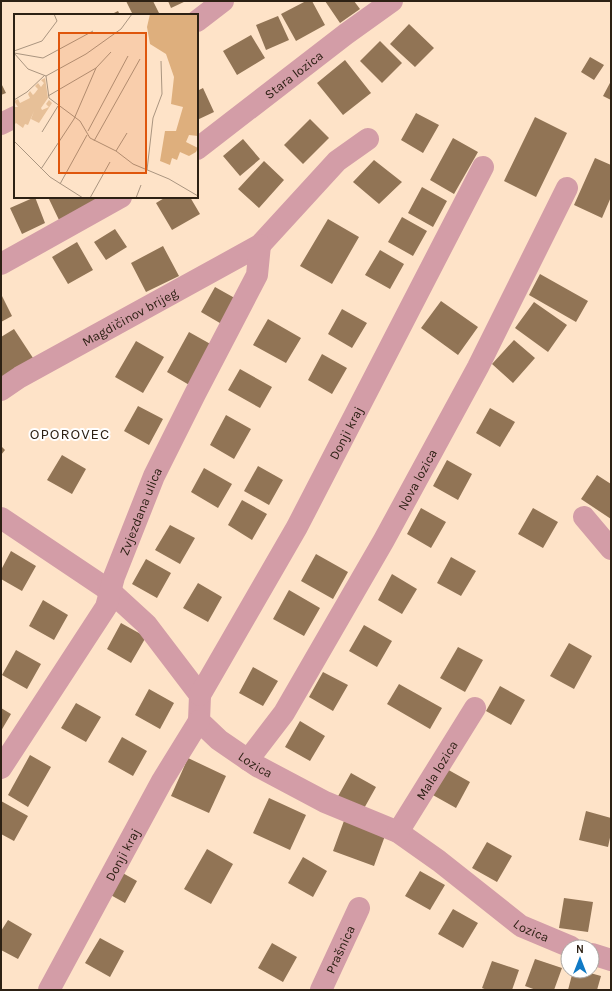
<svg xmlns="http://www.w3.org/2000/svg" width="612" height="991" font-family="Karla,sans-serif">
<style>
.building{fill:#917455}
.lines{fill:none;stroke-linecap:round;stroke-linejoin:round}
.minor{stroke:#d39da7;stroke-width:22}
.labels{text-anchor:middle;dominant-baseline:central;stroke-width:4;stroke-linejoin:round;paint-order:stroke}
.street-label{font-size:13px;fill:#2d2114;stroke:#fff}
.quarter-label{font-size:15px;letter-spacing:1px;fill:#2d2114;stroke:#fff}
.inset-road{fill:none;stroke:#aa9580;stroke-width:1}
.view{fill:#df560c;fill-opacity:0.15;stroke:#df560c;stroke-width:2}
.inset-edge{fill:none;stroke:#2d2114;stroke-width:2}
</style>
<rect width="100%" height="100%" fill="#fee3c8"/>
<path class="building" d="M126,1H153L160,15H133Z
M168,1H186L171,8Z
M306,1H312L325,25L296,41L281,14Z
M325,1H354L360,9L340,23Z
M118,11L120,15H110Z
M278,16L289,40L266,50L256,25Z
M409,24L434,48L415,67L390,44Z
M251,35L265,58L237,75L223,51Z
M380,41L402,63L382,83L360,61Z
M590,57L604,65L594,80L581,72Z
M345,60L371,93L343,115L317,83Z
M611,81V100L603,96Z
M1,83L6,93L1,95Z
M203,88L214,112L197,120V91Z
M416,113L439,125L423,153L401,140Z
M535,117L567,133L536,197L504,181Z
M310,119L329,138L303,164L284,145Z
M453,138L478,152L454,194L430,180Z
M243,139L260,159L240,176L223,156Z
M595,158L611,165V197L602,218L574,205Z
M374,160L402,182L379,204L353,182Z
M264,161L284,180L259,208L238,189Z
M422,187L447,201L433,227L408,213Z
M35,197L45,223L22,234L10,208Z
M48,197H105L59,220Z
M166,197H190L200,214L172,230L156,203Z
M402,217L427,231L413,256L388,242Z
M328,219L359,237L332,284L300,266Z
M115,229L127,247L106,260L94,242Z
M77,242L93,270L68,284L52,257Z
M163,246L179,276L146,292L131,263Z
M380,250L404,264L390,289L365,275Z
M540,274L588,301L576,322L529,295Z
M215,287L240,301L225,326L201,312Z
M1,294L12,316L1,322Z
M441,301L478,327L458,355L421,328Z
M534,302L567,325L548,352L515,328Z
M342,309L367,323L352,348L328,334Z
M268,319L301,338L286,363L253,345Z
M14,329L35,361L1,383V337Z
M189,332L214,346L191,386L167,372Z
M514,340L535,358L513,383L492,364Z
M136,341L164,357L143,393L115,377Z
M322,354L347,368L332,394L308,380Z
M240,369L272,387L260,408L228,390Z
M138,406L163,419L149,445L124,431Z
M490,408L515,422L500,447L476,433Z
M226,415L251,429L234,459L210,445Z
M1,446L5,450L1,455Z
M62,455L86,469L72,494L47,480Z
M447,460L472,474L458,500L433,486Z
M258,466L283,480L269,505L244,491Z
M204,468L232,484L218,508L191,492Z
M597,475L611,484V519L581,499Z
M242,500L267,514L252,540L228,525Z
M421,508L446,522L431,548L407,534Z
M533,508L558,522L543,548L518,534Z
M170,525L195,538L180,564L155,550Z
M11,551L36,566L22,591L1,579V570Z
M316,554L348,572L333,599L301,581Z
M451,557L476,571L461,596L437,583Z
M146,559L171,573L157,598L132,584Z
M392,574L417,589L402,614L378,600Z
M198,583L222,597L208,622L183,608Z
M289,590L320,608L304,636L273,619Z
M43,600L68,615L54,640L29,626Z
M121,623L146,637L131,663L107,649Z
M364,625L392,641L377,667L349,651Z
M569,643L592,656L574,689L550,676Z
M458,647L483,660L465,692L440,678Z
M16,650L41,664L27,689L2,675Z
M253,667L278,681L263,706L239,693Z
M323,672L348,685L333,711L309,697Z
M399,684L442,708L430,729L387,704Z
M500,686L525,700L511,725L486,711Z
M149,689L174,703L160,729L135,715Z
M76,703L101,717L86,742L61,728Z
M1,708L11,714L1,731Z
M300,721L325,736L310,761L285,747Z
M122,737L147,751L133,776L108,762Z
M30,755L51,767L28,807L8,795Z
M188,758L226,776L209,813L171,796Z
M445,768L470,782L456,808L431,794Z
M351,773L376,787L362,812L337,798Z
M269,798L306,815L290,850L253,833Z
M1,801L28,816L14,841L1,834Z
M586,811L611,818V833L608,847L579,840Z
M345,818L386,833L374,866L333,851Z
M487,842L512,856L497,882L472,868Z
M207,849L233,864L211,904L184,889Z
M303,857L327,871L313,897L288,883Z
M119,871L137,881L125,903L107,893Z
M420,871L445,885L430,910L405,896Z
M564,898L593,902L588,932L559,928Z
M453,909L478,923L463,948L438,934Z
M8,920L32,934L18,959L1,950V931Z
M100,938L124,951L110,977L85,963Z
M272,943L297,957L283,982L258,968Z
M535,959L562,968L554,990H536L525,986Z
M492,961L519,970L512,990H487L482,988Z
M573,971H583L601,976L597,990H568Z"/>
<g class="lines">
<g class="minor">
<path d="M197,21L223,1"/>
<path d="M1,124L15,117"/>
<path id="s1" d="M197,149L346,34L392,1"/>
<path d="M1,264L121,197"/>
<path id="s2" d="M1,390L20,377L260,245L337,161L368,139"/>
<path d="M584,517L611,549"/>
<path id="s3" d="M1,518L110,591L146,624L200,695L199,721L219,740L257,766L325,802L398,832L439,861L521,926L571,947"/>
<path id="s4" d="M200,695L297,527L483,167"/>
<path id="s5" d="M248,760L284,713L384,540L478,367L567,188"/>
<path id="s6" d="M1,768L106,607L114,577L154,476L195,394L257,275L260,245"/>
<path id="s7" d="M398,832L475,708"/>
<path d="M592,954L611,960"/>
<path id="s8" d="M49,990L162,781L199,721"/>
<path id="s9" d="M321,990L359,908"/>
</g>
</g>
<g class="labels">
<g class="street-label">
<text stroke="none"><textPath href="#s1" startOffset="122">Stara lozica</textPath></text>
<text stroke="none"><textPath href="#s2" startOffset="148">Magdičinov brijeg</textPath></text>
<text stroke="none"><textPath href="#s4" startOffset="300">Donji kraj</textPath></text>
<text stroke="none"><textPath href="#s5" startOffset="328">Nova lozica</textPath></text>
<text stroke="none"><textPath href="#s6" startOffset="294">Zvjezdana ulica</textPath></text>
<text stroke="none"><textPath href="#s3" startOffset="367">Lozica</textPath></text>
<text stroke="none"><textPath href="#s7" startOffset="73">Mala lozica</textPath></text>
<text stroke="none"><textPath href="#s8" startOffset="154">Donji kraj</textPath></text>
<text stroke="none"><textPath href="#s3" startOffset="691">Lozica</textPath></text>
<text stroke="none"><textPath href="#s9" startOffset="45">Prašnica</textPath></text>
</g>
<g class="quarter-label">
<text x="70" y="434">OPOROVEC</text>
</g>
</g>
<g transform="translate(14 14)">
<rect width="184" height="184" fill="#fee3c8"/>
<path d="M31,64L34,84L27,94L28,96L35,93L32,90L35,86L38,89L25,109L17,105L20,97L14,111L11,110L9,114L2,109L0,111V93H4L0,87L4,85L6,89L16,84L14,80L16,77L19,81L21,79L24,75L21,72L24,69L27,73L30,69L27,66Z" fill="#e7c098"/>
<path d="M136,0H184V122L175,121L172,128L184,134L182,138L175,142L166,138L163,146L158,144L156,151L146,147L151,117H162L169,93L157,90L160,63L152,40L136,30L133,13Z" fill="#deaf7d"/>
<path class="inset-road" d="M0,37L28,27L43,7L40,0M0,39L14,55L32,62L35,84L66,107L76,124L102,137L119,150L155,165L184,182M0,39L29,44L79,17M32,62L72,40L107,15L118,0M34,82L82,54L97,38M0,86L13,78L31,61M74,117L114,42M28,118L44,92M0,127L36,163L69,184M80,127L126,45M102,137L113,119M27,155L60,105L82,54M133,156L139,104L148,80L147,47M46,170L73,121M76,184L96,148M122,184L127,171"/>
<path class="view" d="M45,19H132V159H45Z"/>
<rect width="184" height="184" class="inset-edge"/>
</g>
<rect width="612" height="991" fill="none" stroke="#2d2114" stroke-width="4"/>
<g transform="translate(580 959)"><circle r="19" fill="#ffffff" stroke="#aba6a1"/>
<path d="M0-3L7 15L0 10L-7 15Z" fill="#107ac5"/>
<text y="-6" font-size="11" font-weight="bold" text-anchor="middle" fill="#2d2114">N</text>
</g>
</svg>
